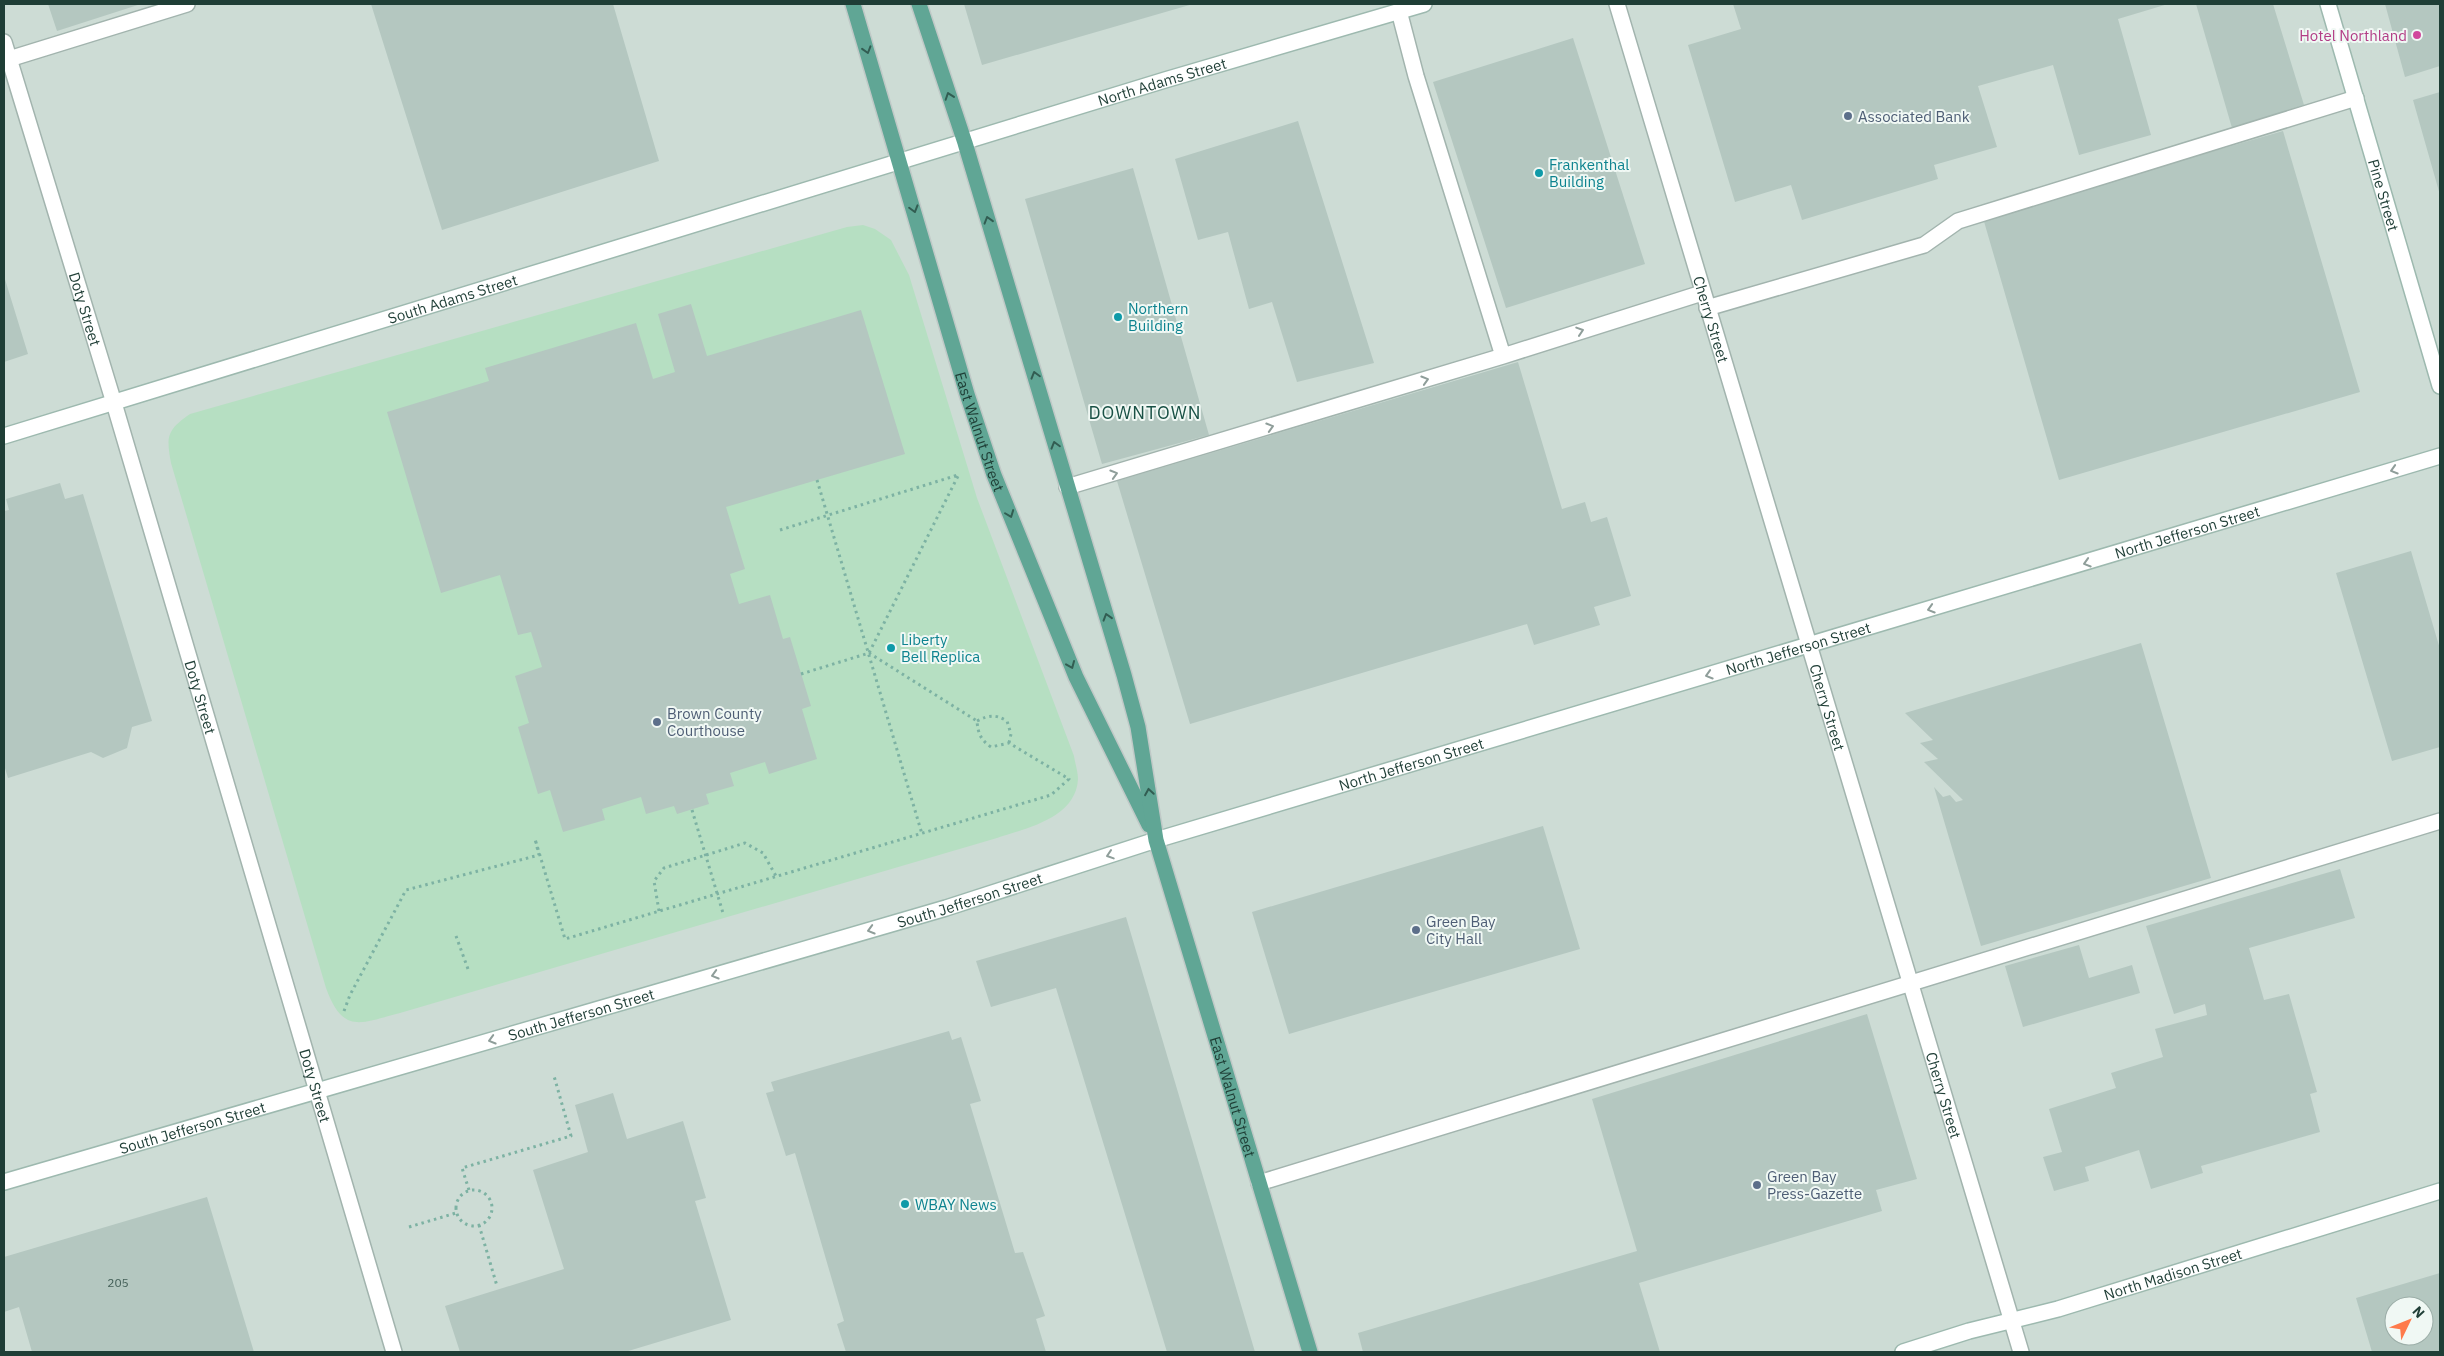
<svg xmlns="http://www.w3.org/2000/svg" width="2444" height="1356" font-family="'IBM Plex Sans',sans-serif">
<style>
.built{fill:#cddcd5;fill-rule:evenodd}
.green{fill:#b6dfc2}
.building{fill:#b4c7c0;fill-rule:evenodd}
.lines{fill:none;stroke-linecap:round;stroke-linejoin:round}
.lane-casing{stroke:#a2b4ae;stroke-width:18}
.street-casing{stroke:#a2b4ae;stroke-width:18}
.secondary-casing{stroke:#9db9af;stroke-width:18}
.primary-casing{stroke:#c0c9c7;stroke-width:18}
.path{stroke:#7db2a3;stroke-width:3;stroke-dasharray:2.5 4;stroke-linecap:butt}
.lane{stroke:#fff;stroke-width:15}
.street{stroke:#fff;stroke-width:15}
.secondary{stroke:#fff;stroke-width:15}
.primary{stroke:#60a695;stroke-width:15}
.oneway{stroke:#325d52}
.oneway2{stroke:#8f9e9a}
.hotel-dot{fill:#d1479c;stroke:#f0f8f4;stroke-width:2}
.service-dot{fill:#5c6f8a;stroke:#f0f8f4;stroke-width:2}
.culture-dot{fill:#0f9aa8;stroke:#f0f8f4;stroke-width:2}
.labels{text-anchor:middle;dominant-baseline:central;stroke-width:4;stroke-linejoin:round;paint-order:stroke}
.number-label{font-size:12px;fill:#446058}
.hotel-label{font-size:15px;fill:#b23c85;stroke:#f0f8f4;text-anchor:end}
.street-label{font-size:15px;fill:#1f3e36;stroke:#f0f8f4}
.service-label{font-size:15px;fill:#4e5e75;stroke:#f0f8f4;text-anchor:start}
.culture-label{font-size:15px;fill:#0d838f;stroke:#f0f8f4;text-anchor:start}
.quarter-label{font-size:18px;letter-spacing:1px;fill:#195145;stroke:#f0f8f4}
</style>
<rect width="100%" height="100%" fill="#dfece7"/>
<path class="built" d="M4,4H2440V1352H4ZM2394,1306H2424V1336H2394Z"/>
<path class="green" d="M863,225L875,229L891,240L909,275L977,498L1074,756C1075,763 1078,772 1078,779C1076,818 1027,828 997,838L400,1013C361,1023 343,1035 326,988L171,463C166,436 167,430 190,414L847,227Z"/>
<path class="building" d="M48,4H141L57,31Z
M371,4H613L659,161L442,230Z
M964,4H1193L982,65Z
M1733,4H2168L2118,19L2151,135L2079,155L2053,65L1978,86L1997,147L1934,165L1938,179L1802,220L1791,185L1735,202L1688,45L1741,29Z
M2196,4H2273L2304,105L2232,128Z
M2385,4H2440V66L2405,77Z
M1573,38L1645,264L1506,308L1433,82Z
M2440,92V195L2413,100Z
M1298,121L1374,363L1297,382L1272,302L1249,309L1228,232L1198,240L1175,159Z
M2283,131L2360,392L2059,480L1983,218Z
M1133,168L1209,435L1102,464L1025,199Z
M4,276L28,354L4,362Z
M691,304L707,356L861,310L905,454L726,507L745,569L730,574L739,604L770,595L783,639L790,637L811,706L802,709L817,759L769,774L765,762L730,773L734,786L706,794L709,804L677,814L674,806L646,814L641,797L602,809L605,820L563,832L550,790L538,794L518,727L529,723L515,676L542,667L531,632L518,635L500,575L441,593L387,412L489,381L485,368L636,323L653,379L675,372L658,314Z
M1518,362L1562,509L1585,502L1591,522L1607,517L1631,596L1594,607L1600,625L1534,645L1527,624L1190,724L1117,481Z
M60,483L65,499L83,494L152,721L132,727L127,748L103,758L91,752L8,778L4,765V511L9,510L6,499Z
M2411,551L2440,649V747L2392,761L2336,573Z
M2141,643L2211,878L1981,946L1934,787L1943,797L1950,795L1956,802L1963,800L1924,762L1938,759L1920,743L1933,740L1905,713Z
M1543,826L1580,949L1289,1034L1252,912Z
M2340,869L2355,918L2249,948L2264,1000L2289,994L2317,1092L2310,1094L2320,1132L2201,1166L2203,1173L2151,1189L2139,1150L2085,1167L2089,1181L2054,1191L2043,1157L2062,1152L2049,1109L2116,1088L2111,1073L2163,1057L2155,1029L2207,1015L2205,1004L2174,1014L2146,926Z
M1126,917L1255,1352H1167L1056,988L991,1007L976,961Z
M2079,945L2089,978L2132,965L2140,993L2023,1027L2005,966Z
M1867,1014L1917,1179L1876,1190L1882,1211L1639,1283L1660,1352H1363L1358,1333L1637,1251L1592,1099Z
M949,1031L952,1040L961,1037L981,1101L970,1104L1015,1253L1023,1252L1045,1316L1036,1319L1046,1352H846L837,1324L844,1321L795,1153L786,1156L766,1093L774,1091L771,1082Z
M613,1093L627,1139L683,1121L706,1198L695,1201L731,1320L625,1352H460L445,1306L564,1269L533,1170L588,1152L575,1105Z
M207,1197L254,1352H32L19,1307L4,1312V1257Z
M2440,1273V1352H2372L2356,1298ZM2394,1306H2424V1336H2394Z"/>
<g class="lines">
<g class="lane-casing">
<path id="lane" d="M1399,11L1416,76L1503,356
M9,59L187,4
M1707,308L1924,245L1958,221L2356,98
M1067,487L1503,356L1702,293
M1259,1183L2440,821"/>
</g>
<g class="street-casing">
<g id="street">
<path id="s1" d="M1617,4L2021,1352"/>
<path id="s2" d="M4,42L114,403L394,1352"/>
</g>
</g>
<g class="secondary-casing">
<g id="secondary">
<path id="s3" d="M2328,4L2440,386"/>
<path id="s4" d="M4,436L1165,80L1424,4"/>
<path id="s5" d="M4,1182L946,908L1156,840L2440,456"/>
<path id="s6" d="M1903,1352L1969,1331L2058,1309L2440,1191"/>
</g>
</g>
<g class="primary-casing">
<g id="primary">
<path id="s7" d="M853,4L967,394L994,475L1076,677L1149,825"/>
<path id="s8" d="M919,4L965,143L1124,675L1138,727L1156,840L1310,1352"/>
</g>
</g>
<path class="path" d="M817,480L922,834
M780,530L958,475
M801,674L869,653L959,474
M977,721C989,715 995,714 1007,721L1011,734L1009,743
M692,810L723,913
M659,911L654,881L664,868L745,843L763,853L776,876
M456,936L468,969
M344,1011L350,995L406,890L539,855L535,839L565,939L1051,795L1069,779L1009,743L991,747C981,740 978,734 977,721L869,653
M456 1208a18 18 0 1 1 36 0a18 18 0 1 1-36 0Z
M469,1190L462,1168L571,1136L554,1076
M479,1225L497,1286
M409,1227L456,1213"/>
<use href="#lane" class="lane"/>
<use href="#street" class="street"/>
<use href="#secondary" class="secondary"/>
<use href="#primary" class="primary"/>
</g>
<defs><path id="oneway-chevron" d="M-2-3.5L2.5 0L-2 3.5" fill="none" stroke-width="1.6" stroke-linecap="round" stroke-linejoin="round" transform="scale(1.25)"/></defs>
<g class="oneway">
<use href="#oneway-chevron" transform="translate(867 50) rotate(73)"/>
<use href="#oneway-chevron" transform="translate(949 96) rotate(-109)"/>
<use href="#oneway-chevron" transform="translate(914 209) rotate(74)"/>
<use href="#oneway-chevron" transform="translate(988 220) rotate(-107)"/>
<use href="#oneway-chevron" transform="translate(1035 375) rotate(-106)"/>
<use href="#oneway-chevron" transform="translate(1055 445) rotate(-106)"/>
<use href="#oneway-chevron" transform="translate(1010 514) rotate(69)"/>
<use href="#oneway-chevron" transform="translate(1107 617) rotate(-107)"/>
<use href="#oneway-chevron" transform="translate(1071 665) rotate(67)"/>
<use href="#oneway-chevron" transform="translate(1149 792) rotate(-99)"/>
</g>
<g class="oneway2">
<use href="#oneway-chevron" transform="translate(1580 331) rotate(-18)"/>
<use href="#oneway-chevron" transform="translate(1425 380) rotate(-17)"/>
<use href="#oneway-chevron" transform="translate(1270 427) rotate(-17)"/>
<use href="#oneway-chevron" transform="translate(2394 470) rotate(163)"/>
<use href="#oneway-chevron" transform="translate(1114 474) rotate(-17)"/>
<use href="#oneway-chevron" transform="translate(2087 563) rotate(163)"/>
<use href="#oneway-chevron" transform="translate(1931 609) rotate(163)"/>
<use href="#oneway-chevron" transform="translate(1709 675) rotate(163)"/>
<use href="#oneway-chevron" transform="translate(1110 855) rotate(162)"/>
<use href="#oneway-chevron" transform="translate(871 930) rotate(164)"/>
<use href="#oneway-chevron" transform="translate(715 975) rotate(164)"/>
<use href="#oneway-chevron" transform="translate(492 1040) rotate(164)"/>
</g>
<circle class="hotel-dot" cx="2417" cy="35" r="5"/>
<g class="service-dot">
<circle cx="1848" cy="116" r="5"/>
<circle cx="657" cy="722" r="5"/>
<circle cx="1416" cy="930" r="5"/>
<circle cx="1757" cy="1185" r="5"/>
</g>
<g class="culture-dot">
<circle cx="1539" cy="173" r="5"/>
<circle cx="1118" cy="317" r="5"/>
<circle cx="891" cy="648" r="5"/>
<circle cx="905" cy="1204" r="5"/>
</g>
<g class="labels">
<g class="number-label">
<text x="118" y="1282">205</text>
</g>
<g class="hotel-label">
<text x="2407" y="35">Hotel Northland</text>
</g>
<g class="street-label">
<text stroke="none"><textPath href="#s4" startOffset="1211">North Adams Street</textPath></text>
<text stroke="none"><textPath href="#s3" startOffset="199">Pine Street</textPath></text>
<text stroke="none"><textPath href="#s4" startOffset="469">South Adams Street</textPath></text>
<text stroke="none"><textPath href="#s2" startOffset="279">Doty Street</textPath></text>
<text stroke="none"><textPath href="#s1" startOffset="329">Cherry Street</textPath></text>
<text stroke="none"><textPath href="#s7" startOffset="446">East Walnut Street</textPath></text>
<text stroke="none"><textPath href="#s5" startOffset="2278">North Jefferson Street</textPath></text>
<text stroke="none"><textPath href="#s5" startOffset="1872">North Jefferson Street</textPath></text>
<text stroke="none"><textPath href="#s2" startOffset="684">Doty Street</textPath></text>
<text stroke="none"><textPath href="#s1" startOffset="734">Cherry Street</textPath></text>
<text stroke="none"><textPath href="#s5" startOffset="1468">North Jefferson Street</textPath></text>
<text stroke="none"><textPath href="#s5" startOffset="1006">South Jefferson Street</textPath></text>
<text stroke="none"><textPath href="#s5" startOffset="601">South Jefferson Street</textPath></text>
<text stroke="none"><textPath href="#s2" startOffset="1089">Doty Street</textPath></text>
<text stroke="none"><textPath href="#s1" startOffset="1139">Cherry Street</textPath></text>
<text stroke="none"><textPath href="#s8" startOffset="1138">East Walnut Street</textPath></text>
<text stroke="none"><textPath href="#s5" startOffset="196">South Jefferson Street</textPath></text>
<text stroke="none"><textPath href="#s6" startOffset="281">North Madison Street</textPath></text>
</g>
<g class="service-label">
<text x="1858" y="116">Associated Bank</text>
<text x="667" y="713">Brown County<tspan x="667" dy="17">Courthouse</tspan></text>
<text x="1426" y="921">Green Bay<tspan x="1426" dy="17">City Hall</tspan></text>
<text x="1767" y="1176">Green Bay<tspan x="1767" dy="17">Press-Gazette</tspan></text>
</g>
<g class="culture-label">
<text x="1549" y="164">Frankenthal<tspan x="1549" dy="17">Building</tspan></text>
<text x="1128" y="308">Northern<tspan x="1128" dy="17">Building</tspan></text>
<text x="901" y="639">Liberty<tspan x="901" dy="17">Bell Replica</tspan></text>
<text x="915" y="1204">WBAY News</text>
</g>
<g class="quarter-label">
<text x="1145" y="412">DOWNTOWN</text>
</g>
</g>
<rect width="2444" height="1356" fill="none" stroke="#1f3e36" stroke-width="10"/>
<g transform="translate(2409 1321) rotate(47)"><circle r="24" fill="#f0f8f4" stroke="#9caea8"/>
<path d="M0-4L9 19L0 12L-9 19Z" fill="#fe7a4b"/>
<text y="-8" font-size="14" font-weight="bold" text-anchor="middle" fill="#1f3e36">N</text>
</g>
</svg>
